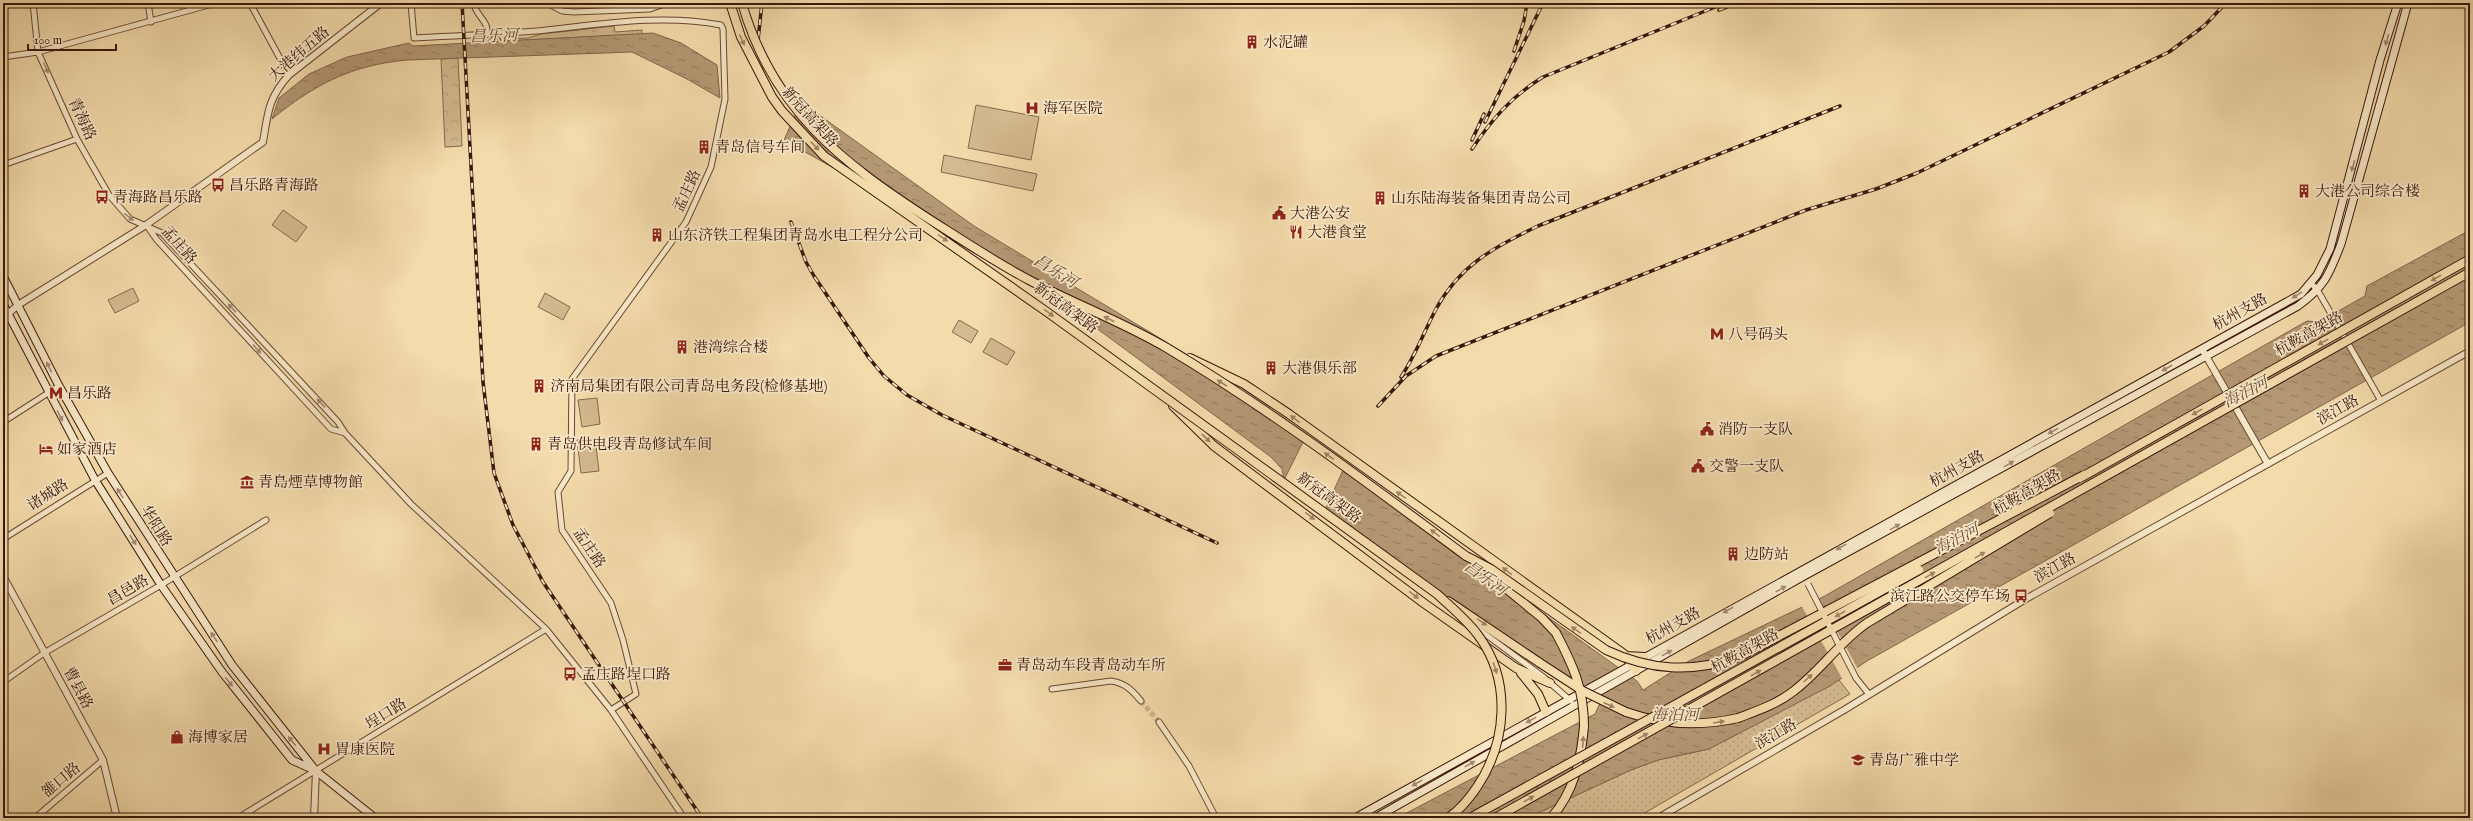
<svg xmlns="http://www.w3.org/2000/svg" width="2473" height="821" font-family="'IM FELL English','Noto Serif SC',serif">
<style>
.forest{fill:url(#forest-crowns);stroke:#86684d}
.park{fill:url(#park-dots);stroke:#86684d}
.garden{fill:#d4ba90;stroke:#86684d}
.water{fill:url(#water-ripples);stroke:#83644a}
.pier{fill:#f4dbab}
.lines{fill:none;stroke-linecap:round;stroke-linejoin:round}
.minor-tunnel{stroke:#cfb48b;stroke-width:5;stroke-dasharray:5 2.5;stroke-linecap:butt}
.minor-casing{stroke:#684832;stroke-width:7}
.tertiary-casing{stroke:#684832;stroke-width:8}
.secondary-casing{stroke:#39170a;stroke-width:9}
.trunk-casing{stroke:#39170a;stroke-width:10}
.minor{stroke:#f8e8c8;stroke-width:5}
.tertiary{stroke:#f8e8c8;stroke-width:6}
.secondary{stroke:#f8e8c8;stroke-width:7}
.trunk{stroke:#f4dbab;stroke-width:8}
.rail-casing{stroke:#39170a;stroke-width:3.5}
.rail{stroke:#f8e8c8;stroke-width:2;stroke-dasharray:6;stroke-linecap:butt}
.minor-bridge-casing{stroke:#684832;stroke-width:7;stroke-linecap:butt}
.trunk-bridge-casing{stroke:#39170a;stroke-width:10;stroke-linecap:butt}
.minor-bridge{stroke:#f8e8c8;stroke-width:5}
.trunk-bridge{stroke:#f4dbab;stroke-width:8}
.oneway{fill:#a08363}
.oneway2{fill:#a28a72}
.labels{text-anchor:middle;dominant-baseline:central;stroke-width:3.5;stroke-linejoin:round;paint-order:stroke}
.poi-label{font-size:15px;fill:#39170a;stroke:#f8e8c8;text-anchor:start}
.street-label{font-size:15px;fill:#39170a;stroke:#f8e8c8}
.water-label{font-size:16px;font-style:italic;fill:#6a4b34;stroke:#f8e8c8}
</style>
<defs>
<pattern id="forest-crowns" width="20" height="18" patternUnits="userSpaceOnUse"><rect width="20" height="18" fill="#d4ba90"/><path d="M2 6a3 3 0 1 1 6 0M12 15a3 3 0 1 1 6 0" fill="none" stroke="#b79f7b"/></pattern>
<pattern id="park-dots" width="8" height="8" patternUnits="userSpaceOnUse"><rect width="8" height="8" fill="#d4ba90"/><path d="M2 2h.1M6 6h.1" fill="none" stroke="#b79f7b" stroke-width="1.8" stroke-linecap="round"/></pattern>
<pattern id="water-ripples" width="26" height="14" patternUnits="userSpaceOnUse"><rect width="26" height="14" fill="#b49874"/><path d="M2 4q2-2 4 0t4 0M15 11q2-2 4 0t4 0" fill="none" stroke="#937b5d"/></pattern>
</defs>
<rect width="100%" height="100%" fill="#f4dbab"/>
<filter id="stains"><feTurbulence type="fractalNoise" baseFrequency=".005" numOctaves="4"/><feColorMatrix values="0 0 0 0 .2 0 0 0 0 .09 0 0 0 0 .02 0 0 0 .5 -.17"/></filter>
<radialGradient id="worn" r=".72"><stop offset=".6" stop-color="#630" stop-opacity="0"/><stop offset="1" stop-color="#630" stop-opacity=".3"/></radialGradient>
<path class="forest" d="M614,26L615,32L642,30V34L475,43L474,40L528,38L541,34Z
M458,58L462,146L445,147L441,59Z"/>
<path class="park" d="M1839,680L1850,694L1636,818H1527L1631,770L1658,760L1709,749Z"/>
<path class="garden" d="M976,105L1039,117L1031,160L968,148Z
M944,155L1037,174L1033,191L941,172Z
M283,210L307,227L296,242L272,225Z
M133,288L139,301L115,313L108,300Z
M545,293L570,307L563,320L538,307Z
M959,320L978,331L971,343L952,332Z
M991,338L1015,352L1007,365L983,352Z
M597,398L600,424L582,427L578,400Z
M595,438L599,471L581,473L577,440Z"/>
<path class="water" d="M653,33L681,43L717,65L720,98L687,79L632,52L407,60C352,65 315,84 272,119L279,98L309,74L347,57L409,43L413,46Z
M801,102L974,226L1186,354L1303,442L1284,480L1282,469L1271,457L1061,302L924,219L784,140Z
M2470,230V322L1867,661L1830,686L1709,749L1658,760L1631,770L1527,818H1397L1595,714L1601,701L1548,671L1325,510L1343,470L1637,681L1643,690L1689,661L1823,597L2307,321L2319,322L2365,296L2367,286Z"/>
<path class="pier" d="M1818,597L1858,669L1843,680L1801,605Z"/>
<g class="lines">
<path class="minor-tunnel" d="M1141,701L1159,722"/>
<g class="minor-casing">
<path id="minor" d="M33,3L38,52L77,139L109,195L130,219L162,233L338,422L345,433L411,504L546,629L611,710L684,818
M148,3L151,22
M250,3L289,75
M411,3L414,38C455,36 495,34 536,31C596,25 661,13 721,25L723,29L725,99L711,167L686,222L572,379L571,471L558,492L562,530L611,603L623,640L636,694L611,710
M474,3C475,16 489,20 487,34
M547,3L562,11L574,12L650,9L667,3
M3,57L38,52L216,3
M3,165L77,139
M147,226L157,240L331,429L345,433
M2311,283L2318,291L2381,401
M3,422L59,386
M3,539L108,473
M1473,625L1542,676L1571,701
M1856,678L1868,693
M3,682L44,653L161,585L266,520
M1052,689L1111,681C1125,683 1132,690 1141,701
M1159,722L1189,766L1216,818
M35,818L103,760
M238,818L546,629"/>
</g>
<g class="tertiary-casing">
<path id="tertiary" d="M8,314L18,305L146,225L263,142C268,113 268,98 289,75L381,3
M2202,349L2268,464
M3,576L103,760L117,818
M314,818L316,771
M1658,818L1844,710L2024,600L2470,351"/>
</g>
<g class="secondary-casing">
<path id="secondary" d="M3,276L59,386L108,473L232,665L316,771L375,818
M3,304L95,480L161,585L222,672L292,760L314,770
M1355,818L2301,294L2317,275L2330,249L2380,60L2398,3
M1375,818L1804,576L2298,306C2325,286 2329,275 2341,244L2408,3"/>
</g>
<g class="trunk-casing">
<path id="trunk" d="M1190,358L1244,384L1289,414L1624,654L1636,671
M1173,406L1214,446L1425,604L1516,668L1550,683
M1475,563L1542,618L1556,633
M1448,601L1540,663
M1627,656L1644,657
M1521,673L1538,694L1546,712
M1626,712C1664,725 1699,727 1738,718
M1551,818C1574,792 1581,760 1584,726"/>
</g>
<use href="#minor" class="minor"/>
<use href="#tertiary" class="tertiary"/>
<use href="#secondary" class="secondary"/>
<use href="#trunk" class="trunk"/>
<g class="rail-casing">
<path id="rail" d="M462,3L483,382L494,473L513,525L543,582L702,818
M1719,10L1737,3
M757,49L762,3
M1514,51L1524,21L1527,3
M1485,122L1543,3
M1472,140L1484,114
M1472,149C1492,119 1512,96 1543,77L1725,3
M791,222L806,262L814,276L869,358L884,376L907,395L942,415L1217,543
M1401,377C1415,356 1424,332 1436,309C1460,265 1494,247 1538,226L1840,106
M1378,406L1406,376L1436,356L1806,210L1876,189L1917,173L2169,52L2204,26L2226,3"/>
</g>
<use href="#rail" class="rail"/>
<g class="minor-bridge-casing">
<path id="minor-bridge" d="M1808,584L1856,678"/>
</g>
<g class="trunk-bridge-casing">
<path id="trunk-bridge" d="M730,3L741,37L772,97L782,111L824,156L1047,312L1437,594C1451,607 1467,620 1478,635C1512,681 1507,742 1477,787C1469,799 1460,810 1448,818
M742,3C772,109 841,162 929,219C962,240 995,262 1029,280C1074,304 1123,322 1167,348C1271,410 1369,484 1466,556L1491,569L1606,650C1651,671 1692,673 1739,657L2084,475
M2080,478L2470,259
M1556,633C1573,665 1584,689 1584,726
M1540,663L1583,691L1626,712
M1738,718C1756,711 1775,705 1791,693C1819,673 1838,643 1867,623L2050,513
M1470,818L1919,570
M1495,818L2470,272"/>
</g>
<use href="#minor-bridge" class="minor-bridge"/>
<use href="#trunk-bridge" class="trunk-bridge"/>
</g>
<defs><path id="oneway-solid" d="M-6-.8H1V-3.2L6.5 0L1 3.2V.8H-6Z"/></defs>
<g class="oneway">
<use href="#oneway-solid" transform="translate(742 40) rotate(66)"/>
<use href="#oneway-solid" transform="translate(815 146) rotate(46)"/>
<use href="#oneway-solid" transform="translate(943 238) rotate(35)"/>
<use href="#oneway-solid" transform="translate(2436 278) rotate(151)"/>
<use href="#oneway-solid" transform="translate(1049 313) rotate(36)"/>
<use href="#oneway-solid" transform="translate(1109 319) rotate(-153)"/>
<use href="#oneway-solid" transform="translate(2323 342) rotate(151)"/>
<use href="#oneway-solid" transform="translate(1222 383) rotate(-148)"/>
<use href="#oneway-solid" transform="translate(2197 412) rotate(151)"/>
<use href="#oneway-solid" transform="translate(1295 419) rotate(-143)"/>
<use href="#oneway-solid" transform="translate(1206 438) rotate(44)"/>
<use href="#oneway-solid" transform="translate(1329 456) rotate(-145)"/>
<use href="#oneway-solid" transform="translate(1401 495) rotate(-145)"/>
<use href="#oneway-solid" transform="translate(1310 516) rotate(37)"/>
<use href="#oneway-solid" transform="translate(1435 533) rotate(-143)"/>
<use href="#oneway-solid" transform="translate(1980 555) rotate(-31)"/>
<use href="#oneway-solid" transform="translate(1507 571) rotate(-143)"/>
<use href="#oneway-solid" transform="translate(1930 575) rotate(-29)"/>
<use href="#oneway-solid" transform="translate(1414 595) rotate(37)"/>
<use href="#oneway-solid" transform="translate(1840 614) rotate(151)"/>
<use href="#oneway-solid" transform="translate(1482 622) rotate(34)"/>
<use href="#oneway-solid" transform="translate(1576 630) rotate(-145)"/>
<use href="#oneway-solid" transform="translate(1495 668) rotate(72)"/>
<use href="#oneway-solid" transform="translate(1756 673) rotate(-29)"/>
<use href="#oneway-solid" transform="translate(1808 678) rotate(-42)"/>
<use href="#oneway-solid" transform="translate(1609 705) rotate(24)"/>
<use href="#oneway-solid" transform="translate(1719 722) rotate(-9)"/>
<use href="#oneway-solid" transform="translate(1643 736) rotate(-29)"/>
<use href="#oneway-solid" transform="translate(1583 742) rotate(-86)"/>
<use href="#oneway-solid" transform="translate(1529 799) rotate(-29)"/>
</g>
<g class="oneway2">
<use href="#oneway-solid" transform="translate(2387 40) rotate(107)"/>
<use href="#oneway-solid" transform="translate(46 68) rotate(66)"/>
<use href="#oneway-solid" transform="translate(2353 166) rotate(105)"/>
<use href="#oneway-solid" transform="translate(129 217) rotate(38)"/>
<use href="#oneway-solid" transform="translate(2297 295) rotate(148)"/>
<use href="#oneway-solid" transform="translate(232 308) rotate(-133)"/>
<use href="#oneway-solid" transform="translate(257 349) rotate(47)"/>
<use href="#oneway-solid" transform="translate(49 367) rotate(-117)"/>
<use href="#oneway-solid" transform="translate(2167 368) rotate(151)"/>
<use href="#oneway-solid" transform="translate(321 403) rotate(-133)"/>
<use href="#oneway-solid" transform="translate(60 416) rotate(62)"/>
<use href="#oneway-solid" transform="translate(2053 431) rotate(151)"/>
<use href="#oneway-solid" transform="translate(2009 464) rotate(-29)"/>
<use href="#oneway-solid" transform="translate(120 493) rotate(-122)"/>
<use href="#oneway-solid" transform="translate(1895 527) rotate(-29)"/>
<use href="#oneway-solid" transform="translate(133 540) rotate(58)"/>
<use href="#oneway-solid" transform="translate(1841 547) rotate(151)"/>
<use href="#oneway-solid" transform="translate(1781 589) rotate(-29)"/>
<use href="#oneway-solid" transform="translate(1728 610) rotate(151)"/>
<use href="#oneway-solid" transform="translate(214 637) rotate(-124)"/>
<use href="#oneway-solid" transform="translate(1667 653) rotate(-29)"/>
<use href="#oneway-solid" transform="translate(229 682) rotate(52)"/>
<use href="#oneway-solid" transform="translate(1531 720) rotate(151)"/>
<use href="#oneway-solid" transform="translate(292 741) rotate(-129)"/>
<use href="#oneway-solid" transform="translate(1470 764) rotate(-29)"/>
<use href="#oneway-solid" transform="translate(1417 783) rotate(151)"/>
</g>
<defs>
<g id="building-bare" transform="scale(1.08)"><path d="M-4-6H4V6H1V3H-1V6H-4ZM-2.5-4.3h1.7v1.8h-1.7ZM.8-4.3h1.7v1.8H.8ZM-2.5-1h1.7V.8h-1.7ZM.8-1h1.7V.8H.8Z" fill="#8f2418" stroke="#f8e8c8" stroke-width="2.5" paint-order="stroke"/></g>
<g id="hospital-bare" transform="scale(1.08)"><path d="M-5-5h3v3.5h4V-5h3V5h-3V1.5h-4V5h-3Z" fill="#8f2418" stroke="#f8e8c8" stroke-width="2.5" paint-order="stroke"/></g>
<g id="bus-bare" transform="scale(1.08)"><path d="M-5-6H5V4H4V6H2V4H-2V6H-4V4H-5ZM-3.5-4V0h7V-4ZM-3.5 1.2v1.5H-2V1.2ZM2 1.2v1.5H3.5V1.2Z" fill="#8f2418" stroke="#f8e8c8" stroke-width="2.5" paint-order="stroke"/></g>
<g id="civic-bare" transform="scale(1.08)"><path d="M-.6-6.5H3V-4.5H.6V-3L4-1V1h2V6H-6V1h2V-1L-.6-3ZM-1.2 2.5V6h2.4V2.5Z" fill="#8f2418" stroke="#f8e8c8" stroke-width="2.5" paint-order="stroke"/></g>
<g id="restaurant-bare" transform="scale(1.08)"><path d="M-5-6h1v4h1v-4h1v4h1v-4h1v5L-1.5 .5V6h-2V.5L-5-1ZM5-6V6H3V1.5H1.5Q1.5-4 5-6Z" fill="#8f2418" stroke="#f8e8c8" stroke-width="2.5" paint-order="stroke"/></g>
<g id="metro-bare" transform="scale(1.08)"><path d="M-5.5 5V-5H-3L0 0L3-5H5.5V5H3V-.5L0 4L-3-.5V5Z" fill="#8f2418" stroke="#f8e8c8" stroke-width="2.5" paint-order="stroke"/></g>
<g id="hotel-bare" transform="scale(1.08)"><path d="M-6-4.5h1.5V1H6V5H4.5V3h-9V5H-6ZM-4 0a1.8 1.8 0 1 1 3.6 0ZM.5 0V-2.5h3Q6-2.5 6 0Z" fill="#8f2418" stroke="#f8e8c8" stroke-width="2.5" paint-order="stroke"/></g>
<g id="museum-bare" transform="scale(1.08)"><path d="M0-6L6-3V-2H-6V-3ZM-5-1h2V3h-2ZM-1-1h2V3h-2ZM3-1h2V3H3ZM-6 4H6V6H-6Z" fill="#8f2418" stroke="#f8e8c8" stroke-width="2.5" paint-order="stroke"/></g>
<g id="office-bare" transform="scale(1.08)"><path d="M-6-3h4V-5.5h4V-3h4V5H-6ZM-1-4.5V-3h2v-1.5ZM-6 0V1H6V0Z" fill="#8f2418" stroke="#f8e8c8" stroke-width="2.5" paint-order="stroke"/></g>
<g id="shop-bare" transform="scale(1.08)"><path d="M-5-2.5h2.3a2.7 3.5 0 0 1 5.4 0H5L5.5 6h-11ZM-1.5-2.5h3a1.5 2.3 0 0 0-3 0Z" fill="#8f2418" stroke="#f8e8c8" stroke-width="2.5" paint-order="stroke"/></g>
<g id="school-bare" transform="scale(1.08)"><path d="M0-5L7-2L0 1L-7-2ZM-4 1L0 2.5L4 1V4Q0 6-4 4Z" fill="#8f2418" stroke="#f8e8c8" stroke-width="2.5" paint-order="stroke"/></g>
</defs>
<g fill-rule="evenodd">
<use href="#building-bare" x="1252" y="42"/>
<use href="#hospital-bare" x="1032" y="108"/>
<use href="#building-bare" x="704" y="147"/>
<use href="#bus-bare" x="218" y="185"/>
<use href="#building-bare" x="2304" y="191"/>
<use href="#bus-bare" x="102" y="197"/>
<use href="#building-bare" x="1380" y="198"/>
<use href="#civic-bare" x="1279" y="213"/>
<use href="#restaurant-bare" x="1296" y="232"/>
<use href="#building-bare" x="657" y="235"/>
<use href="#metro-bare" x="1717" y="334"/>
<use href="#building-bare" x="682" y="347"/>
<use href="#building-bare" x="1271" y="368"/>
<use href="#building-bare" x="539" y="386"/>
<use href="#metro-bare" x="56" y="393"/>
<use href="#civic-bare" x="1707" y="429"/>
<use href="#building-bare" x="536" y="444"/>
<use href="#hotel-bare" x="46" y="449"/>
<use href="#civic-bare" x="1698" y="466"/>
<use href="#museum-bare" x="247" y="482"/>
<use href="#building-bare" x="1733" y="554"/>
<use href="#bus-bare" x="2021" y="596"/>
<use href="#office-bare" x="1005" y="665"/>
<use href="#bus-bare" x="570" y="674"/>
<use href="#shop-bare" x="177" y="737"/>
<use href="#hospital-bare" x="324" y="749"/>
<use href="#school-bare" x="1858" y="760"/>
</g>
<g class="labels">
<g class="poi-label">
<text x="1263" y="42">水泥罐</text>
<text x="1043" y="108">海军医院</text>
<text x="715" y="147">青岛信号车间</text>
<text x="229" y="185">昌乐路青海路</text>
<text x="2315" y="191">大港公司综合楼</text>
<text x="113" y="197">青海路昌乐路</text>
<text x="1391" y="198">山东陆海装备集团青岛公司</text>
<text x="1290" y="213">大港公安</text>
<text x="1307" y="232">大港食堂</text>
<text x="668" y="235">山东济铁工程集团青岛水电工程分公司</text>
<text x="1728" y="334">八号码头</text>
<text x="693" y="347">港湾综合楼</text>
<text x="1282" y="368">大港俱乐部</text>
<text x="550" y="386">济南局集团有限公司青岛电务段(检修基地)</text>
<text x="67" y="393">昌乐路</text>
<text x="1718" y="429">消防一支队</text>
<text x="547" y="444">青岛供电段青岛修试车间</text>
<text x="57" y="449">如家酒店</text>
<text x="1709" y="466">交警一支队</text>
<text x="258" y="482">青島煙草博物館</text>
<text x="1744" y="554">边防站</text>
<text x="2010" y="596" text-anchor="end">滨江路公交停车场</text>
<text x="1016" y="665">青岛动车段青岛动车所</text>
<text x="581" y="674">孟庄路埕口路</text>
<text x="188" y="737">海博家居</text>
<text x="335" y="749">胃康医院</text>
<text x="1869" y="760">青岛广雅中学</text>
</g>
<g class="street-label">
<text transform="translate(299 54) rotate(-41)">大港纬五路</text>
<text transform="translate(810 117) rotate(48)">新冠高架路</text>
<text transform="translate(82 119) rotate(65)">青海路</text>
<text transform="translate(687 191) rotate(-65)">孟庄路</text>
<text transform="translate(179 245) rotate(49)">孟庄路</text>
<text transform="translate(1066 308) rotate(36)">新冠高架路</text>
<text transform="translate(2240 312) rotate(-29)">杭州支路</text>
<text transform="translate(2309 334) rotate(-29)">杭鞍高架路</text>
<text transform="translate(2338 410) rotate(-29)">滨江路</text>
<text transform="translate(1957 469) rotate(-29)">杭州支路</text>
<text transform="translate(2027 492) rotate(-30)">杭鞍高架路</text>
<text transform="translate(48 495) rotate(-33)">诸城路</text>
<text transform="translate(1329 498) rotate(36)">新冠高架路</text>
<text transform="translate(156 526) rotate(58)">华阳路</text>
<text transform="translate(589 548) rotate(56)">孟庄路</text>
<text transform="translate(2055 568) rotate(-29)">滨江路</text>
<text transform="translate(128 590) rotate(-30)">昌邑路</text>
<text transform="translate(1673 626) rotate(-29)">杭州支路</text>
<text transform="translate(1745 651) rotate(-29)">杭鞍高架路</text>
<text transform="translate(78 688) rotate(62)">曹县路</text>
<text transform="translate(386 714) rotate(-32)">埕口路</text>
<text transform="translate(1776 734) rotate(-30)">滨江路</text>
<text transform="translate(61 780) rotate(-40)">雒口路</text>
</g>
<g class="water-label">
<text transform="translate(494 37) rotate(-1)">昌乐河</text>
<text transform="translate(1055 272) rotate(32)">昌乐河</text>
<text transform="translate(2246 393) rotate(-27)">海泊河</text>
<text transform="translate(1957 540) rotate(-27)">海泊河</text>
<text transform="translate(1485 579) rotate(36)">昌乐河</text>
<text x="1675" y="716">海泊河</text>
</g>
</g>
<rect width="2473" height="821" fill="none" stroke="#f4dbab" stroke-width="16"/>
<rect x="4" y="4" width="2465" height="813" fill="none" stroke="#39170a" stroke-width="2"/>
<rect x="8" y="8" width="2457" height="805" fill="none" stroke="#39170a"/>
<path d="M28 44v6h88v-6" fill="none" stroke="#39170a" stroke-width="2"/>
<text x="34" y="44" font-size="12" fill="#39170a" stroke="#f8e8c8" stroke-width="3" paint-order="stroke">100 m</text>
<rect width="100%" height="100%" filter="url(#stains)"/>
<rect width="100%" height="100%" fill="url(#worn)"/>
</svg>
